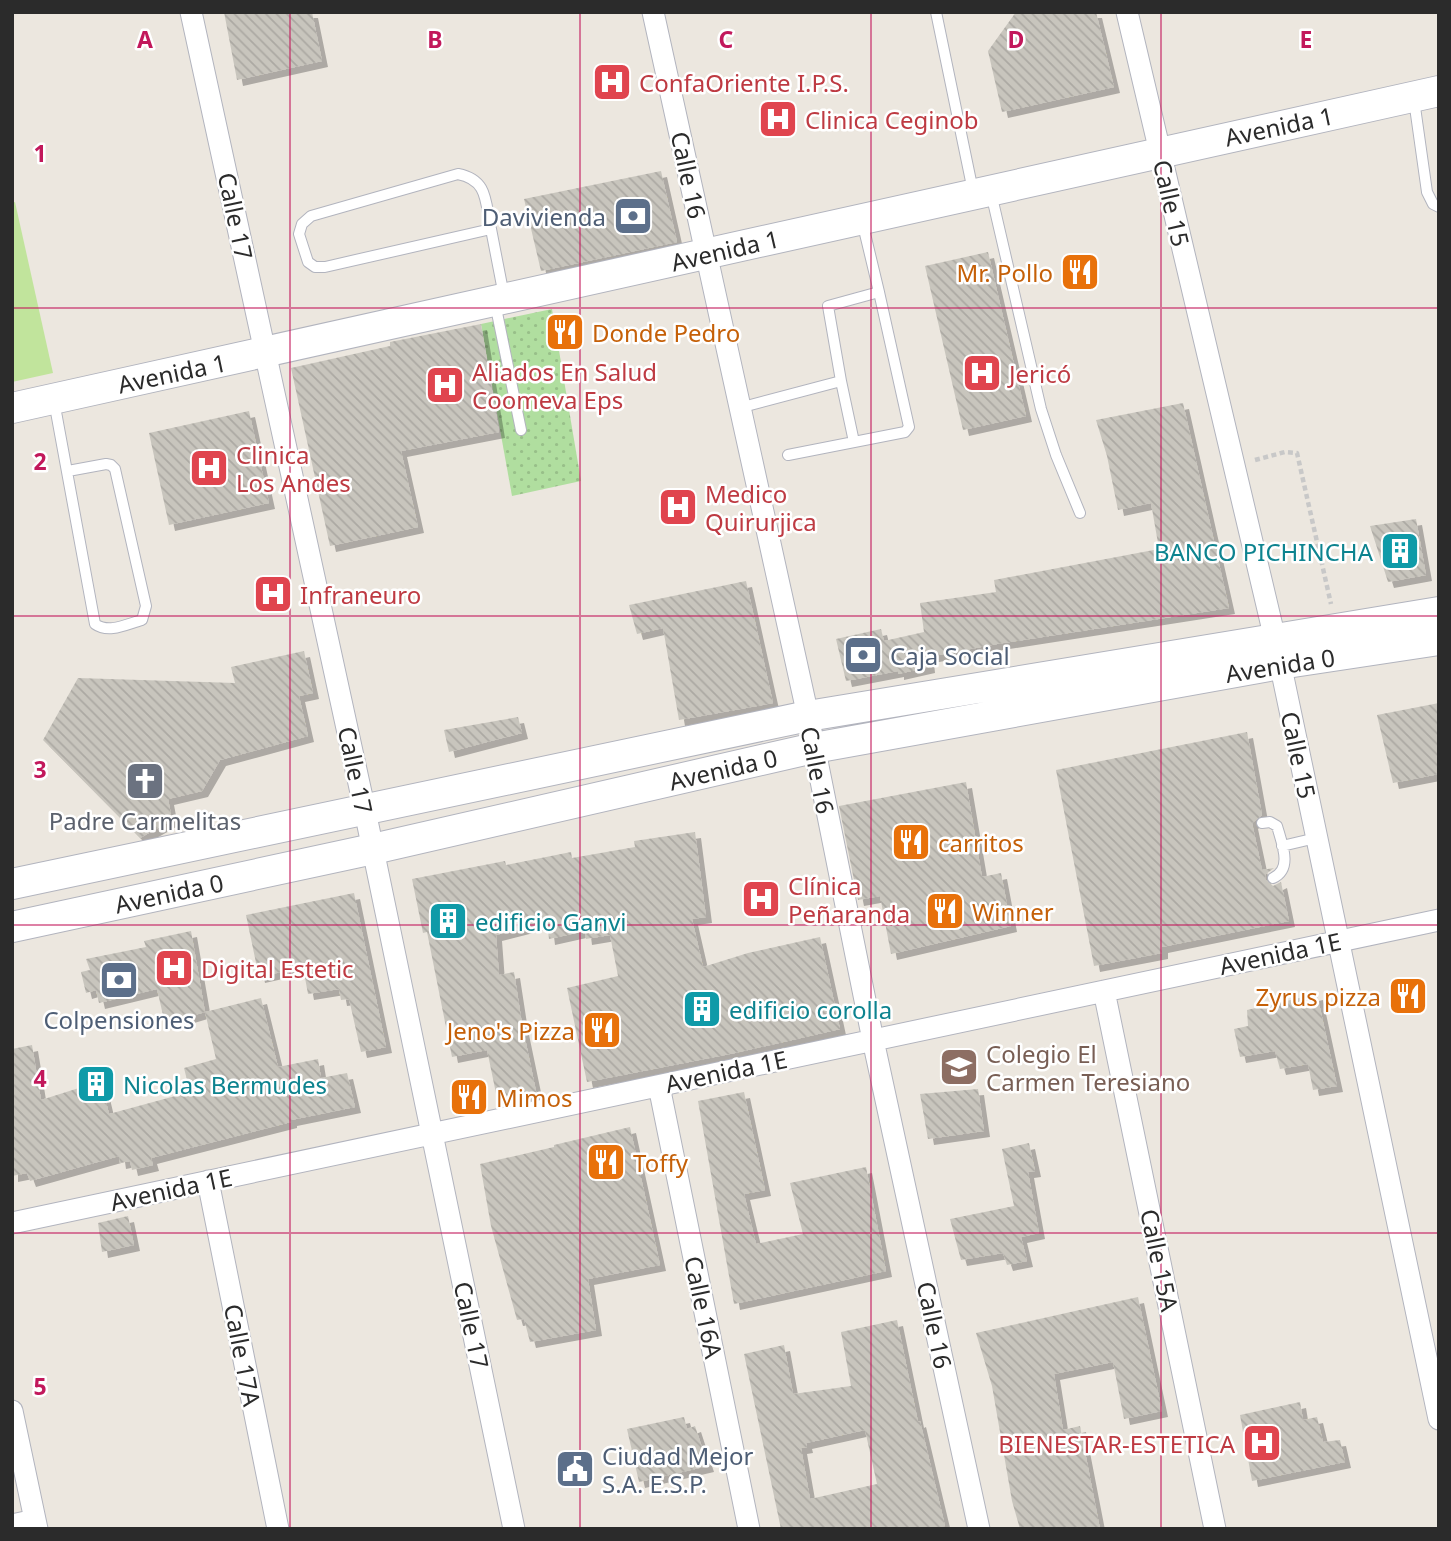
<svg xmlns="http://www.w3.org/2000/svg" width="1451" height="1541" font-family="'Noto Sans',sans-serif">
<style>
.park{fill:url(#park-dots)}
.pitch{fill:#c1e49c}
.building{fill:url(#building-back-hatch);fill-rule:evenodd;filter:url(#shadow)}
.lines{fill:none;stroke-linecap:round;stroke-linejoin:round}
.lane-casing{stroke:#b2b4be;stroke-width:12}
.street-casing{stroke:#b2b4be;stroke-width:23}
.secondary-casing{stroke:#b2b4be;stroke-width:32}
.path{stroke:#c8c8c8;stroke-width:4.5;stroke-dasharray:5 3.5;stroke-linecap:butt}
.lane{stroke:#fff;stroke-width:10}
.street{stroke:#fff;stroke-width:21}
.secondary{stroke:#fff;stroke-width:30}
.grid{fill:none;stroke:#c2185b;stroke-width:2;stroke-opacity:0.55}
.labels{text-anchor:middle;dominant-baseline:central;stroke-width:5;stroke-linejoin:round;paint-order:stroke}
.health-label{font-size:24px;fill:#be3a42;stroke:#fff;text-anchor:start}
.street-label{font-size:24px;fill:#2b2b2b;stroke:#fff}
.service-label{font-size:24px;fill:#4e5e75;stroke:#fff;text-anchor:start}
.food-label{font-size:24px;fill:#c56008;stroke:#fff;text-anchor:start}
.culture-label{font-size:24px;fill:#0d838f;stroke:#fff;text-anchor:start}
.worship-label{font-size:24px;fill:#5b616d;stroke:#fff}
.education-label{font-size:24px;fill:#785e54;stroke:#fff;text-anchor:start}
.grid-label{font-size:23px;text-anchor:middle;font-weight:bold;fill:#c2185b;stroke:#fff;stroke-width:5;stroke-linejoin:round;paint-order:stroke}
</style>
<defs>
<pattern id="park-dots" width="8" height="8" patternUnits="userSpaceOnUse" patternTransform="scale(1.75)"><rect width="8" height="8" fill="#b0de9f"/><path d="M2 2h.1M6 6h.1" fill="none" stroke="#98bf89" stroke-width="1.8" stroke-linecap="round"/></pattern>
<pattern id="building-back-hatch" width="6" height="6" patternUnits="userSpaceOnUse" patternTransform="scale(1.75)"><rect width="6" height="6" fill="#c8c5bd"/><path d="M-1 5l2 2M0 0l6 6M5-1l2 2" fill="none" stroke="#aca9a3"/></pattern>
<filter id="shadow"><feDropShadow dx="6" dy="6" stdDeviation="0" flood-color="#0004"/></filter>
</defs>
<rect width="100%" height="100%" fill="#ece7df"/>
<path class="park" d="M552,309L581,481L512,496L481,324Z"/>
<path class="pitch" d="M15,202L53,373L12,382V203Z"/>
<path class="building" d="M224,12H312L322,61L237,80Z
M1016,12H1096L1114,87L1002,112L988,51Z
M661,171L677,242L541,271L524,199Z
M988,252L1026,416L963,430L925,266Z
M481,324L499,432L401,451L418,527L330,546L291,368L390,346V342Z
M1183,403L1229,608L997,644L928,657L929,667L898,674V671L846,681L836,639L881,629L884,641L924,632L920,603L996,592L994,580L1159,549L1151,503L1118,510L1107,456L1096,420Z
M249,411L269,503L169,525L149,433Z
M1416,519L1426,575L1388,582L1370,526Z
M746,581L773,703L679,720L663,628L637,634L629,605Z
M304,651L313,693L299,696L308,736L220,760L202,791L168,799L172,820L140,838L43,740L78,678L235,683L231,667Z
M1439,703V774L1393,783L1377,715Z
M518,717L522,733L449,752L444,730Z
M1247,732L1262,815L1252,823L1262,870L1274,868L1266,874L1265,879L1273,886L1281,882L1289,921L1162,947V953L1094,966L1056,770Z
M966,782L982,877L1001,873L1011,926L891,954L880,896L858,900L839,806Z
M695,832L706,917L692,919L703,967L748,953L820,937L840,1029L735,1053L587,1082L567,988L618,976L610,935L586,939L585,931L549,939L547,922L496,935L499,975L514,972L522,1024L537,1096L498,1103L487,1050L452,1057L427,932L423,933L412,879L505,861L506,865L571,852L572,858L635,847L634,841Z
M354,893L386,1047L361,1052L349,999L341,1000L339,989L308,994L303,967L259,977L246,915Z
M191,931L205,1012L165,1024L157,989L99,1003L96,990L86,993L81,972L90,970L86,959L146,947L144,941Z
M1317,994L1337,1086L1313,1090L1308,1064L1280,1069L1275,1051L1240,1057L1234,1029L1248,1026L1247,1010Z
M261,998L278,1067L318,1059L321,1078L347,1073L355,1107L291,1120V1122L151,1158L153,1165L132,1170L130,1161L120,1163L119,1156L30,1181L27,1173L12,1176V1049L32,1045L41,1100L101,1081L109,1114L190,1092L184,1068L216,1059L205,1012Z
M978,1089L984,1131L928,1139L920,1094Z
M744,1092L765,1190L744,1194L756,1244L803,1234L790,1183L866,1167L886,1271L734,1304L698,1101Z
M630,1127L660,1265L588,1279L596,1330L530,1342L524,1319L517,1320L491,1226L480,1164L554,1147V1145Z
M1029,1143L1035,1171L1028,1172L1039,1233L1021,1237L1027,1261L1007,1265L1003,1253L961,1260L950,1219L1014,1206L1002,1149Z
M128,1216L134,1245L102,1252L98,1223Z
M1138,1297L1162,1411L1124,1419L1113,1362L1054,1374L1063,1430L1080,1426L1100,1529H1020L1012,1501L992,1386L976,1333Z
M897,1320L918,1422L920,1421L945,1526L927,1529H781L744,1354L784,1345L793,1394L851,1386L841,1332ZM865,1430L877,1484L810,1499L801,1448L807,1447L806,1443Z
M1300,1402L1303,1420L1317,1417L1323,1442L1340,1440L1345,1462L1252,1481L1240,1415Z
M684,1417L687,1429L695,1426L708,1466L639,1482L627,1429Z"/>
<g class="lines">
<g class="lane-casing">
<path id="lane" d="M936,12L973,191
M1414,100L1427,192L1433,204L1439,207
M991,193L1041,409L1056,455L1080,513
M491,229C485,203 489,180 458,174L311,216L302,224L299,234L308,262L315,267H325L491,229L504,296
M495,303L521,430
M841,381L854,442
M54,401L95,624C109,634 127,624 142,620L146,606L115,469L111,465L106,464L68,471
M739,408L841,381L828,306L879,292L862,221
M788,455L905,432L909,427L879,292
M1262,823L1270,822L1277,826C1282,844 1293,869 1273,878
M1282,846L1316,838"/>
</g>
<g class="street-casing">
<path id="street" d="M191,12L365,811L514,1529
M653,12L808,716L873,1040L979,1529
M1127,12L1275,639L1439,1419
M1104,991L1215,1529
M659,1086L749,1529
M208,1181L278,1529
M12,1223L1439,920
M12,1411L37,1529
M12,1525L35,1520"/>
</g>
<g class="secondary-casing">
<path id="secondary" d="M12,408L1439,91
M12,884L808,716L1439,612
M12,927L373,849L814,748L1280,664L1439,640"/>
</g>
<path class="path" d="M1255,460L1285,452L1297,453L1331,604"/>
<use href="#lane" class="lane"/>
<use href="#street" class="street"/>
<use href="#secondary" class="secondary"/>
</g>
<path class="grid" d="M290,12V1529M580,12V1529M871,12V1529M1161,12V1529M12,308H1439M12,616H1439M12,925H1439M12,1233H1439"/>
<defs>
<g id="hospital-square" transform="scale(2.0125)"><rect x="-9" y="-9" width="18" height="18" rx="4" fill="#e0444e" stroke="#fff"/><path d="M-5-5h3v3.5h4V-5h3V5h-3V1.5h-4V5h-3Z" fill="#fff"/></g>
<g id="bank-square" transform="scale(2.0125)"><rect x="-9" y="-9" width="18" height="18" rx="4" fill="#5c6f8a" stroke="#fff"/><path d="M-6-4H6V4H-6ZM0-2.3a2.3 2.3 0 1 0 0 4.6a2.3 2.3 0 1 0 0-4.6Z" fill="#fff"/></g>
<g id="restaurant-square" transform="scale(2.0125)"><rect x="-9" y="-9" width="18" height="18" rx="4" fill="#e8710a" stroke="#fff"/><path d="M-5-6h1v4h1v-4h1v4h1v-4h1v5L-1.5 .5V6h-2V.5L-5-1ZM5-6V6H3V1.5H1.5Q1.5-4 5-6Z" fill="#fff"/></g>
<g id="building-square" transform="scale(2.0125)"><rect x="-9" y="-9" width="18" height="18" rx="4" fill="#0f9aa8" stroke="#fff"/><path d="M-4-6H4V6H1V3H-1V6H-4ZM-2.5-4.3h1.7v1.8h-1.7ZM.8-4.3h1.7v1.8H.8ZM-2.5-1h1.7V.8h-1.7ZM.8-1h1.7V.8H.8Z" fill="#fff"/></g>
<g id="church-square" transform="scale(2.0125)"><rect x="-9" y="-9" width="18" height="18" rx="4" fill="#6b7280" stroke="#fff"/><path d="M-1.2-6h2.4v3.5h3.3v2.4h-3.3V6h-2.4V-.1h-3.3v-2.4h3.3Z" fill="#fff"/></g>
<g id="school-square" transform="scale(2.0125)"><rect x="-9" y="-9" width="18" height="18" rx="4" fill="#8d6e63" stroke="#fff"/><path d="M0-5L7-2L0 1L-7-2ZM-4 1L0 2.5L4 1V4Q0 6-4 4Z" fill="#fff"/></g>
<g id="civic-square" transform="scale(2.0125)"><rect x="-9" y="-9" width="18" height="18" rx="4" fill="#5c6f8a" stroke="#fff"/><path d="M-.6-6.5H3V-4.5H.6V-3L4-1V1h2V6H-6V1h2V-1L-.6-3ZM-1.2 2.5V6h2.4V2.5Z" fill="#fff"/></g>
</defs>
<g fill-rule="evenodd">
<use href="#hospital-square" x="612" y="82"/>
<use href="#hospital-square" x="778" y="119"/>
<use href="#bank-square" x="633" y="216"/>
<use href="#restaurant-square" x="1080" y="272"/>
<use href="#restaurant-square" x="565" y="332"/>
<use href="#hospital-square" x="982" y="373"/>
<use href="#hospital-square" x="445" y="385"/>
<use href="#hospital-square" x="209" y="468"/>
<use href="#hospital-square" x="678" y="507"/>
<use href="#building-square" x="1400" y="551"/>
<use href="#hospital-square" x="273" y="594"/>
<use href="#bank-square" x="863" y="655"/>
<use href="#church-square" x="145" y="781"/>
<use href="#restaurant-square" x="911" y="842"/>
<use href="#hospital-square" x="761" y="899"/>
<use href="#restaurant-square" x="945" y="911"/>
<use href="#building-square" x="448" y="921"/>
<use href="#hospital-square" x="174" y="968"/>
<use href="#bank-square" x="119" y="980"/>
<use href="#restaurant-square" x="1408" y="996"/>
<use href="#building-square" x="702" y="1009"/>
<use href="#restaurant-square" x="602" y="1030"/>
<use href="#school-square" x="959" y="1067"/>
<use href="#building-square" x="96" y="1084"/>
<use href="#restaurant-square" x="469" y="1097"/>
<use href="#restaurant-square" x="606" y="1162"/>
<use href="#hospital-square" x="1262" y="1443"/>
<use href="#civic-square" x="575" y="1469"/>
</g>
<g class="labels">
<g class="health-label">
<text x="639" y="82">ConfaOriente I.P.S.</text>
<text x="805" y="119">Clinica Ceginob</text>
<text x="472" y="371">Aliados En Salud<tspan x="472" dy="28">Coomeva Eps</tspan></text>
<text x="1009" y="373">Jericó</text>
<text x="236" y="454">Clinica<tspan x="236" dy="28">Los Andes</tspan></text>
<text x="705" y="493">Medico<tspan x="705" dy="28">Quirurjica</tspan></text>
<text x="300" y="594">Infraneuro</text>
<text x="788" y="885">Clínica<tspan x="788" dy="28">Peñaranda</tspan></text>
<text x="201" y="968">Digital Estetic</text>
<text x="1235" y="1443" text-anchor="end">BIENESTAR-ESTETICA</text>
</g>
<g class="street-label">
<text transform="translate(1279 126) rotate(-12)">Avenida 1</text>
<text transform="translate(689 175) rotate(78)">Calle 16</text>
<text transform="translate(1172 203) rotate(77)">Calle 15</text>
<text transform="translate(236 216) rotate(78)">Calle 17</text>
<text transform="translate(725 250) rotate(-13)">Avenida 1</text>
<text transform="translate(172 373) rotate(-12)">Avenida 1</text>
<text transform="translate(1280 665) rotate(-9)">Avenida 0</text>
<text transform="translate(1299 755) rotate(78)">Calle 15</text>
<text transform="translate(723 769) rotate(-13)">Avenida 0</text>
<text transform="translate(356 770) rotate(78)">Calle 17</text>
<text transform="translate(818 770) rotate(79)">Calle 16</text>
<text transform="translate(169 893) rotate(-12)">Avenida 0</text>
<text transform="translate(1280 953) rotate(-12)">Avenida 1E</text>
<text transform="translate(726 1071) rotate(-12)">Avenida 1E</text>
<text transform="translate(171 1189) rotate(-12)">Avenida 1E</text>
<text transform="translate(1160 1260) rotate(78)">Calle 15A</text>
<text transform="translate(704 1307) rotate(78)">Calle 16A</text>
<text transform="translate(472 1325) rotate(78)">Calle 17</text>
<text transform="translate(935 1325) rotate(78)">Calle 16</text>
<text transform="translate(243 1355) rotate(79)">Calle 17A</text>
</g>
<g class="service-label">
<text x="606" y="216" text-anchor="end">Davivienda</text>
<text x="890" y="655">Caja Social</text>
<text x="119" y="1019" text-anchor="middle">Colpensiones</text>
<text x="602" y="1455">Ciudad Mejor<tspan x="602" dy="28">S.A. E.S.P.</tspan></text>
</g>
<g class="food-label">
<text x="1053" y="272" text-anchor="end">Mr. Pollo</text>
<text x="592" y="332">Donde Pedro</text>
<text x="938" y="842">carritos</text>
<text x="972" y="911">Winner</text>
<text x="1381" y="996" text-anchor="end">Zyrus pizza</text>
<text x="575" y="1030" text-anchor="end">Jeno's Pizza</text>
<text x="496" y="1097">Mimos</text>
<text x="633" y="1162">Toffy</text>
</g>
<g class="culture-label">
<text x="1373" y="551" text-anchor="end">BANCO PICHINCHA</text>
<text x="475" y="921">edificio Ganvi</text>
<text x="729" y="1009">edificio corolla</text>
<text x="123" y="1084">Nicolas Bermudes</text>
</g>
<g class="worship-label">
<text x="145" y="820">Padre Carmelitas</text>
</g>
<g class="education-label">
<text x="986" y="1053">Colegio El<tspan x="986" dy="28">Carmen Teresiano</tspan></text>
</g>
</g>
<g class="grid-label">
<text x="145" y="48">A</text>
<text x="435" y="48">B</text>
<text x="726" y="48">C</text>
<text x="1016" y="48">D</text>
<text x="1306" y="48">E</text>
<text x="40" y="162">1</text>
<text x="40" y="470">2</text>
<text x="40" y="778">3</text>
<text x="40" y="1087">4</text>
<text x="40" y="1395">5</text>
</g>
<rect width="1451" height="1541" fill="none" stroke="#2b2b2b" stroke-width="28"/>
</svg>
